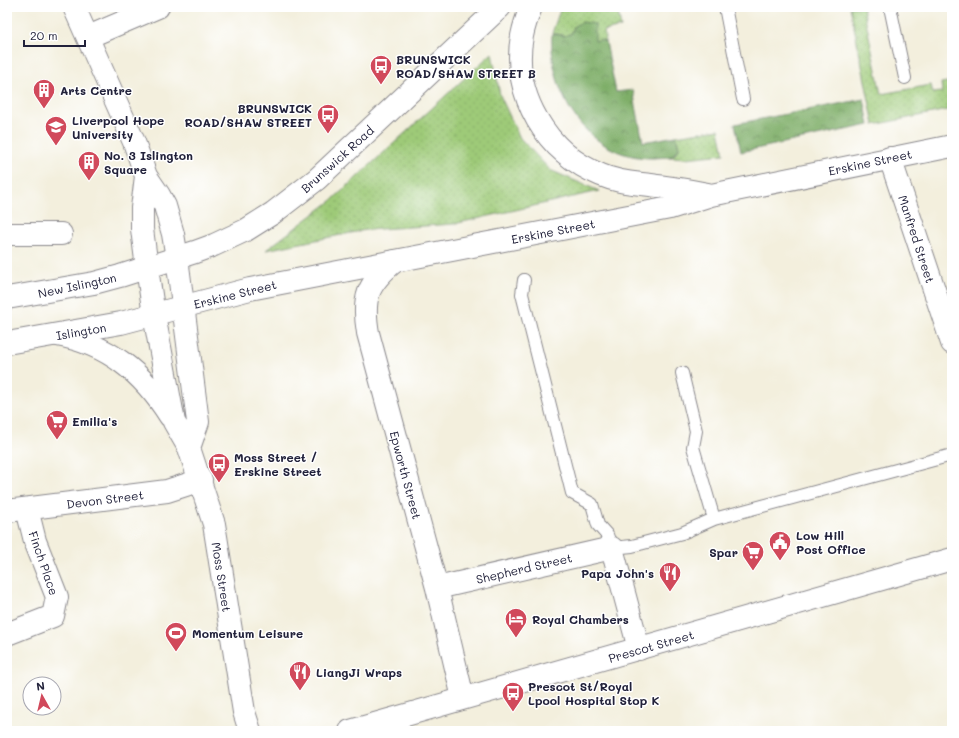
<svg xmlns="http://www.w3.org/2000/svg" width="959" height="738" font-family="Mali,sans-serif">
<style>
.grass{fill:url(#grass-dots);stroke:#60765a}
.forest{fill:url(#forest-crowns);stroke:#506852}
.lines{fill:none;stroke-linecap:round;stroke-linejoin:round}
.lane-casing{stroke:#8a888c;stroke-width:14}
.street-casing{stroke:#8a888c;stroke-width:24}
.secondary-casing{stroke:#8a888c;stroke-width:24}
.primary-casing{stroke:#8a888c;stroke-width:24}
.highway-casing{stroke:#8a888c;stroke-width:24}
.lane{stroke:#fff;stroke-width:12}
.street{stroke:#fff;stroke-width:22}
.secondary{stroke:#fff;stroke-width:22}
.primary{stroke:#fff;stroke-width:22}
.highway{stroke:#fff;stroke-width:22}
.labels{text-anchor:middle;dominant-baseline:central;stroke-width:3;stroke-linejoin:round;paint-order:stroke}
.poi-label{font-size:12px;font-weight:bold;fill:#22223b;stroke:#fff;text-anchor:start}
.street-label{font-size:12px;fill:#22223b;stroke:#fff}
</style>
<defs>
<pattern id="grass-dots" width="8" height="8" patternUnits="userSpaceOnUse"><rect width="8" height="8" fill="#9eca78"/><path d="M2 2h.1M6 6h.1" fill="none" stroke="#88ad69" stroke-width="1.8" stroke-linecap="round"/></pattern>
<pattern id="forest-crowns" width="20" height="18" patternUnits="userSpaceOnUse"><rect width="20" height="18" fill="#7eae68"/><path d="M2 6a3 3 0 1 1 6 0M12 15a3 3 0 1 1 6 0" fill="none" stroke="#678d57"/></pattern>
</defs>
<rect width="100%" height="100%" fill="#fff"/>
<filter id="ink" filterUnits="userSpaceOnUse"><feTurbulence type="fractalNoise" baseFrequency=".025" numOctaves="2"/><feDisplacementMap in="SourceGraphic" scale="8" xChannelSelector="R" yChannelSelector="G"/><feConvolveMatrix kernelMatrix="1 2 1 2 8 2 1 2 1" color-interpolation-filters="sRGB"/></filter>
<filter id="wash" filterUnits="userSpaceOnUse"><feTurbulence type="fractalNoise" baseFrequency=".012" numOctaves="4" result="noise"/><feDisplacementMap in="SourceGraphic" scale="16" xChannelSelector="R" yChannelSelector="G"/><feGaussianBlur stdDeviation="0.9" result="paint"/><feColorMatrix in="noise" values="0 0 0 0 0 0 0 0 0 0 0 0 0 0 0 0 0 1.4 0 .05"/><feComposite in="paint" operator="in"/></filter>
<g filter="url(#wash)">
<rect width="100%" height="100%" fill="#f3efdd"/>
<path class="grass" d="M561,7H617L621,27L604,31L606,42L601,40L595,41L571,34L564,36C560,34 556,34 552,33Z
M850,7H863L881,94L931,85L933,93L942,92L941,83L952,81V109L874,125Z
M492,53L500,95L520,138L550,170L599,191L454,224L366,230L266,250L331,201Z
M719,129L724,154L686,158L669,157L676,154L679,148L676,136Z"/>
<path class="forest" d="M582,22L595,24V41L601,40L606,42L616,92L633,90L643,142L676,136L679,148C673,159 665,157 653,158C587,159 548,93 552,33L564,36L571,34L574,26Z
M864,99L869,125L741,152L735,124Z"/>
</g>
<g filter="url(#ink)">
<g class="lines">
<g class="lane-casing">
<path id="lane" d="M725,7L743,99
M890,7L905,78
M524,280L522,294L572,493L592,504L598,525L607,535L612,548L632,546L682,533L714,519L952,455
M682,373L696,431L693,447L714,519"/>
</g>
<g class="street-casing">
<path id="street" d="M88,37L158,7
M890,158L952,343
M7,234H61
M395,261C367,284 362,298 368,333L437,588L463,698
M7,511L167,491L201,480
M437,588L612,548L639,649
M7,634L53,616L57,597L35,541L27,509"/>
</g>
<g class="secondary-casing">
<path id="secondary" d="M74,7L134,142L146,176L159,195L165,206L173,234L177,258
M146,176L142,208V229L147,268"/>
</g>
<g class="primary-casing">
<path id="primary" d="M177,258L198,422L189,448
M147,268L154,315L174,422L189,448L214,524L244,712L250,731
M57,335C108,344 143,373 170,416
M350,731L952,559"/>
</g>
<g class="highway-casing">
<path id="highway" d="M531,7C527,17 524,26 522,36C511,94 547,154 601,175C619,183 638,183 657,186C674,188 691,191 708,194
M7,298L94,283L120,276L195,252L214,245L246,230L273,213L317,179L500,7
M7,343L121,323L250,289L670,208L711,195L952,146"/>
</g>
<use href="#lane" class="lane"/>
<use href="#street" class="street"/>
<use href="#secondary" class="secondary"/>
<use href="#primary" class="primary"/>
<use href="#highway" class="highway"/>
</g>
</g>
<defs>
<g id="bus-pin" transform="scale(1.15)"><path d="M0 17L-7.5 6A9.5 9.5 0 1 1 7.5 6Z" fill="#d1495b" stroke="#fff"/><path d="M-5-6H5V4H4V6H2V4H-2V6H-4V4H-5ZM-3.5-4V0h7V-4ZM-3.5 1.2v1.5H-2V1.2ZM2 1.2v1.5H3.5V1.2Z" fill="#fff"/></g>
<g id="building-pin" transform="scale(1.15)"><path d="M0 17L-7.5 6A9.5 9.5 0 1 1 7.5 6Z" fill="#d1495b" stroke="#fff"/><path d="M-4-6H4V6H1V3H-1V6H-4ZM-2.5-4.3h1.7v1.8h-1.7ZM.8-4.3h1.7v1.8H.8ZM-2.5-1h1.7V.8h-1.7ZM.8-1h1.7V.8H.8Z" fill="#fff"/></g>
<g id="university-pin" transform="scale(1.15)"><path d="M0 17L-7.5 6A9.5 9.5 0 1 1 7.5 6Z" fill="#d1495b" stroke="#fff"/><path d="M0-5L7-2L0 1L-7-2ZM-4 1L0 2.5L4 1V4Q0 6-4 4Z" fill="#fff"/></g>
<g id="supermarket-pin" transform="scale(1.15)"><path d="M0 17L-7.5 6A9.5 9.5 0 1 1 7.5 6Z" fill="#d1495b" stroke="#fff"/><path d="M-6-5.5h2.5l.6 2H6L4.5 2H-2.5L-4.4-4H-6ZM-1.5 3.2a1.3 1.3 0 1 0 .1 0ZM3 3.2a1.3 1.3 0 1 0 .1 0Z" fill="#fff"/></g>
<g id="civic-pin" transform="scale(1.15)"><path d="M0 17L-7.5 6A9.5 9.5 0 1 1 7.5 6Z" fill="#d1495b" stroke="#fff"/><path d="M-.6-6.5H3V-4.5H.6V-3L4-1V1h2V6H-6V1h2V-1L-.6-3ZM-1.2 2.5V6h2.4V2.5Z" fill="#fff"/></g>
<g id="restaurant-pin" transform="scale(1.15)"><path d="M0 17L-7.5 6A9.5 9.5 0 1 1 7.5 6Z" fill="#d1495b" stroke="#fff"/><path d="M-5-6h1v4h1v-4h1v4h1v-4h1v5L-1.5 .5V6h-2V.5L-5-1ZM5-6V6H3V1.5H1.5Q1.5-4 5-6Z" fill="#fff"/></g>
<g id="hotel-pin" transform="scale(1.15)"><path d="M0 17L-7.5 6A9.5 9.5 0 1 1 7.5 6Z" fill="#d1495b" stroke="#fff"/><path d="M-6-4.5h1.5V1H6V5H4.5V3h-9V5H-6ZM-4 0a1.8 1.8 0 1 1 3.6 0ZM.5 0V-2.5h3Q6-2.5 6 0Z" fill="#fff"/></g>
<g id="stadium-pin" transform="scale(1.15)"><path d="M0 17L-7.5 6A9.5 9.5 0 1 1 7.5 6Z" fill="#d1495b" stroke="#fff"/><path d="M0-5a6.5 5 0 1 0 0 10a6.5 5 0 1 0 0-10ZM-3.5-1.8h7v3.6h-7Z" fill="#fff"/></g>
</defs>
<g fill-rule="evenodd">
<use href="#bus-pin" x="381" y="66"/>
<use href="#building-pin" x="44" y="90"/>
<use href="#bus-pin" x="328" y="115"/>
<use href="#university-pin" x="56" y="127"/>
<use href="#building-pin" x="89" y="162"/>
<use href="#supermarket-pin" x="57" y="421"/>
<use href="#bus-pin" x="219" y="464"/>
<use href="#civic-pin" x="780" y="542"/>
<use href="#supermarket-pin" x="753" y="552"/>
<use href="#restaurant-pin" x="670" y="573"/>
<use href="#hotel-pin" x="516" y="619"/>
<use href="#stadium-pin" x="176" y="633"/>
<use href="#restaurant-pin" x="300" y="672"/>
<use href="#bus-pin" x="513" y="693"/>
</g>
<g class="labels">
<g class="poi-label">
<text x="396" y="59">BRUNSWICK<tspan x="396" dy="14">ROAD/SHAW STREET B</tspan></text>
<text x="60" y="90">Arts Centre</text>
<text x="312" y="108" text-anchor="end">BRUNSWICK<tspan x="312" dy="14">ROAD/SHAW STREET</tspan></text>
<text x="72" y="120">Liverpool Hope<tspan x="72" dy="14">University</tspan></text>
<text x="104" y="155">No. 3 Islington<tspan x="104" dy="14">Square</tspan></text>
<text x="72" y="421">Emilia's</text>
<text x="234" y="457">Moss Street /<tspan x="234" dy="14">Erskine Street</tspan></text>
<text x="796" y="535">Low Hill<tspan x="796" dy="14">Post Office</tspan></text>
<text x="738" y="552" text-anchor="end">Spar</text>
<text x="654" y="573" text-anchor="end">Papa John's</text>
<text x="532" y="619">Royal Chambers</text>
<text x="192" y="633">Momentum Leisure</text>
<text x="316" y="672">LiangJi Wraps</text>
<text x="528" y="686">Prescot St/Royal<tspan x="528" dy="14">Lpool Hospital Stop K</tspan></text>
</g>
<g class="street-label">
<text transform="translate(337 159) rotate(-42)">Brunswick Road</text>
<text transform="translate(870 162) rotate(-12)">Erskine Street</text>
<text transform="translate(553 231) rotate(-11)">Erskine Street</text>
<text transform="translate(917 239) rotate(72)">Manfred Street</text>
<text transform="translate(77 285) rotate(-12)">New Islington</text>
<text transform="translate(235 294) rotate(-14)">Erskine Street</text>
<text transform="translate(81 331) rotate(-10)">Islington</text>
<text transform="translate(406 475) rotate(75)">Epworth Street</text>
<text transform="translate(105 499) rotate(-7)">Devon Street</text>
<text transform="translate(44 563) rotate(71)">Finch Place</text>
<text transform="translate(524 568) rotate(-13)">Shepherd Street</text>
<text transform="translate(222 577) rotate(81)">Moss Street</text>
<text transform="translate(651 646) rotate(-16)">Prescot Street</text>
</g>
</g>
<rect width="959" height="738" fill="none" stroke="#fff" stroke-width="24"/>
<g transform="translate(42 696) rotate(352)"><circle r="19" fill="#ffffff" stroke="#a7a7b1"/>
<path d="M0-3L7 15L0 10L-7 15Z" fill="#d1495b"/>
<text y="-6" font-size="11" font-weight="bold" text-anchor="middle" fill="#22223b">N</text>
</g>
<path d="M24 40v6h61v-6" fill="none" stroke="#22223b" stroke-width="2"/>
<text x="30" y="40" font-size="12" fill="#22223b" stroke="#ffffff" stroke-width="3" paint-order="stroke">20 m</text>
</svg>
